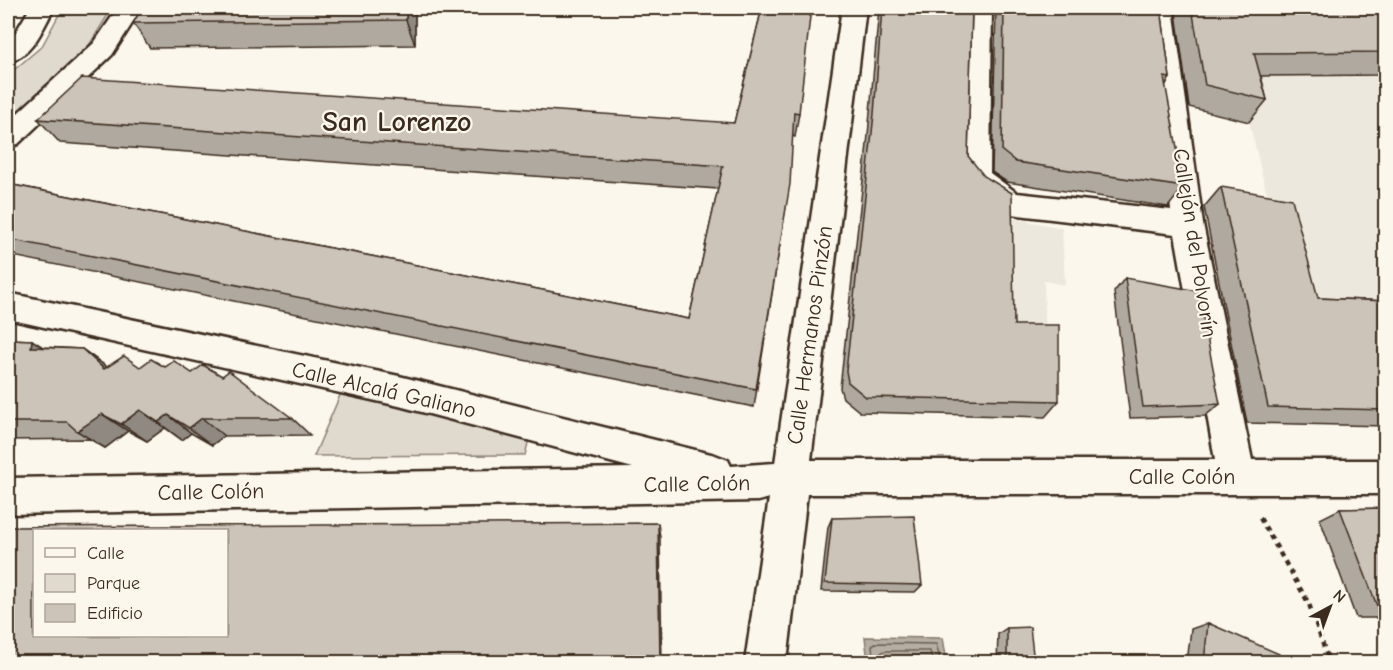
<svg xmlns="http://www.w3.org/2000/svg" width="1393" height="670" font-family="'Comic Neue',sans-serif">
<style>
.built{fill:#ede8dd}
.green{fill:#dfd9ce;stroke:#8d8276;stroke-width:1.5}
.water{fill:#b6aea2;stroke:#85796d;stroke-width:1.5}
.lines{fill:none;stroke-linecap:round;stroke-linejoin:round}
.shore{stroke:#6c5f53;stroke-width:1.5}
.minor-casing{stroke:#3b2a1e;stroke-width:5}
.path{stroke:#3b2a1e;stroke-width:4.5;stroke-dasharray:5 5;stroke-linecap:butt}
.minor{fill:#fbf7ec;fill-rule:evenodd}
.wall{fill:#afa99f;stroke:#3b2a1e;stroke-width:1.5}
.shaded-wall{fill:#8f8982;stroke:#3b2a1e;stroke-width:1.5}
.building{fill:#ccc4b9;stroke:#3b2a1e;stroke-width:1.5;fill-rule:evenodd}
.labels{text-anchor:middle;dominant-baseline:central;stroke-width:4.5;stroke-linejoin:round;paint-order:stroke}
.street-label{font-size:22px;fill:#3b2a1e;stroke:#fbf7ec}
.district-label{font-size:28px;font-weight:bold;fill:#3b2a1e;stroke:#fbf7ec}
</style>
<rect width="100%" height="100%" fill="#fbf7ec"/>
<filter id="ink" filterUnits="userSpaceOnUse"><feTurbulence type="fractalNoise" baseFrequency=".0167" numOctaves="2"/><feDisplacementMap in="SourceGraphic" scale="12" xChannelSelector="R" yChannelSelector="G"/><feConvolveMatrix kernelMatrix="1 2 1 2 8 2 1 2 1" color-interpolation-filters="sRGB"/></filter>
<g filter="url(#ink)">
<path class="built" d="M1385,75V321L1299,326L1238,76Z
M1002,216L1062,228L1065,285L1044,281L1046,343L946,342Z"/>
<path class="green" d="M62,9L111,10L88,47L8,121V75L42,46Z
M341,393L529,439L525,455L314,456Z"/>
<path class="water" d="M865,637L943,638L947,662H868Z"/>
<g class="lines">
<path class="shore" d="M874,662L872,646L875,643L936,644L941,662
M881,662V653L884,651H930L933,662"/>
<g class="minor-casing">
<path id="minor" d="M30,8H54C43,28 32,57 8,62V40L14,35Z
M118,8H142L112,55L18,144L8,147V122L94,43Z
M842,8H866L811,460H1215L1175,234L1010,214C993,209 970,193 962,177L968,8H992L990,173L1017,193L1171,210L1149,8H1173L1203,224L1252,460H1386V494H807L787,662H745L769,498L758,501L8,514V478L633,468L399,406L8,319V293L399,376L715,455L728,460L731,466L775,463Z"/>
</g>
<path class="path" d="M1260,518L1309,604L1329,662"/>
<use href="#minor" class="minor"/>
</g>
<path class="wall" d="M142,8H414L415,11V45L150,48L133,23Z
M762,8L799,113L795,137L792,136L786,206L754,407L8,255V184L689,319L718,189L60,143L38,119L734,123Z
M879,8H972L968,156L1014,325L1059,401L1045,417L860,412L843,398L840,388L868,135Z
M996,8H1161L1170,78L1165,86L1184,187L1168,207L1007,182L992,172Z
M1179,8H1386V75L1261,76L1267,100L1249,122L1189,107L1176,13Z
M1221,187L1318,298L1386,301V426L1247,423L1204,207Z
M1125,278L1220,404L1205,416L1130,418L1114,292Z
M8,339L32,340L43,347L82,349L107,367H165L192,373L292,418L310,435L224,436L212,445L191,433L182,440L165,428L147,441L128,431L105,448L90,439L8,440Z
M1386,508V618H1356L1320,519L1340,509Z
M832,518L922,585L915,592L821,591L828,527Z
M1208,623L1278,663H1187L1191,629Z
M1007,628L1034,663H997L998,634Z"/>
<path class="shaded-wall" d="M406,8H414L415,11V45L406,20Z
M32,340L60,360L31,347Z
M82,349L108,368L104,369Z
M140,410L165,428L147,441L121,424Z
M102,414L128,431L105,448L77,431Z
M168,415L191,433L182,440L158,422Z
M202,418L224,436L212,445L189,428Z
M658,523L660,537L662,663H660Z"/>
<path class="building" d="M142,8H406V20L133,23Z
M762,8H811L799,113L794,112L790,184L756,389L8,239V184L689,319L723,166L38,119L82,78L734,123Z
M882,8H972L968,156L984,176L1012,193L1014,325H1059V401L866,397L848,382L846,371L874,114Z
M1004,8H1161L1170,78L1164,77L1184,187L1016,162L1002,151Z
M1192,8H1386V52L1254,53L1267,100L1205,85Z
M1221,187L1292,199L1318,298L1386,301V410L1268,407Z
M1125,278L1198,291L1220,404L1143,407Z
M8,339L32,340L31,347L82,349L104,369L124,356L140,367L151,359L165,367L174,361L192,373L203,365L222,376L229,371L292,418H202L189,428L168,415L158,422L140,410L121,424L102,414L77,431L67,422H8Z
M1386,508V611H1379L1340,509Z
M914,516L922,585L825,583L832,518Z
M658,523L660,663H8V527ZM34,531H226V636H34Z
M1208,623L1279,654L1278,663H1204Z
M1030,627L1034,663H1007V628Z"/>
</g>
<g class="labels">
<g class="street-label">
<text transform="translate(1195 243) rotate(81)">Callejón del Polvorín</text>
<text transform="translate(810 335) rotate(-82)">Calle Hermanos Pinzón</text>
<text transform="translate(384 390) rotate(13)">Calle Alcalá Galiano</text>
<text x="1182" y="477">Calle Colón</text>
<text transform="translate(697 484) rotate(-1)">Calle Colón</text>
<text transform="translate(211 492) rotate(-1)">Calle Colón</text>
</g>
<g class="district-label">
<text x="397" y="122">San Lorenzo</text>
</g>
</g>
<rect width="1393" height="670" fill="none" stroke="#fbf7ec" stroke-width="30"/>
<rect x="15" y="15" width="1363" height="640" fill="none" stroke="#3b2a1e" stroke-width="2" filter="url(#ink)"/>
<rect x="33" y="529" width="195" height="108" fill="#fbf7ec" stroke="#aea59a" stroke-width="1.5"/>
<rect x="45" y="548" width="30" height="9" fill="#fbf7ec" stroke="#aea59a" stroke-width="1.5"/>
<text x="87" y="559" font-size="18" fill="#3b2a1e">Calle</text>
<rect x="45" y="574" width="30" height="18" fill="#dfd9ce" stroke="#aea59a" stroke-width="1.5"/>
<text x="87" y="589" font-size="18" fill="#3b2a1e">Parque</text>
<rect x="45" y="604" width="30" height="18" fill="#ccc4b9" stroke="#aea59a" stroke-width="1.5"/>
<text x="87" y="619" font-size="18" fill="#3b2a1e">Edificio</text>
<g transform="translate(1330 607) rotate(41)" stroke="#fbf7ec" stroke-width="4.5" paint-order="stroke">
<path d="M0-4.5L10 22L0 15L-10 22Z" fill="#3b2a1e"/>
<text y="-9" font-size="16" font-weight="bold" text-anchor="middle" fill="#3b2a1e">N</text>
</g>
</svg>
